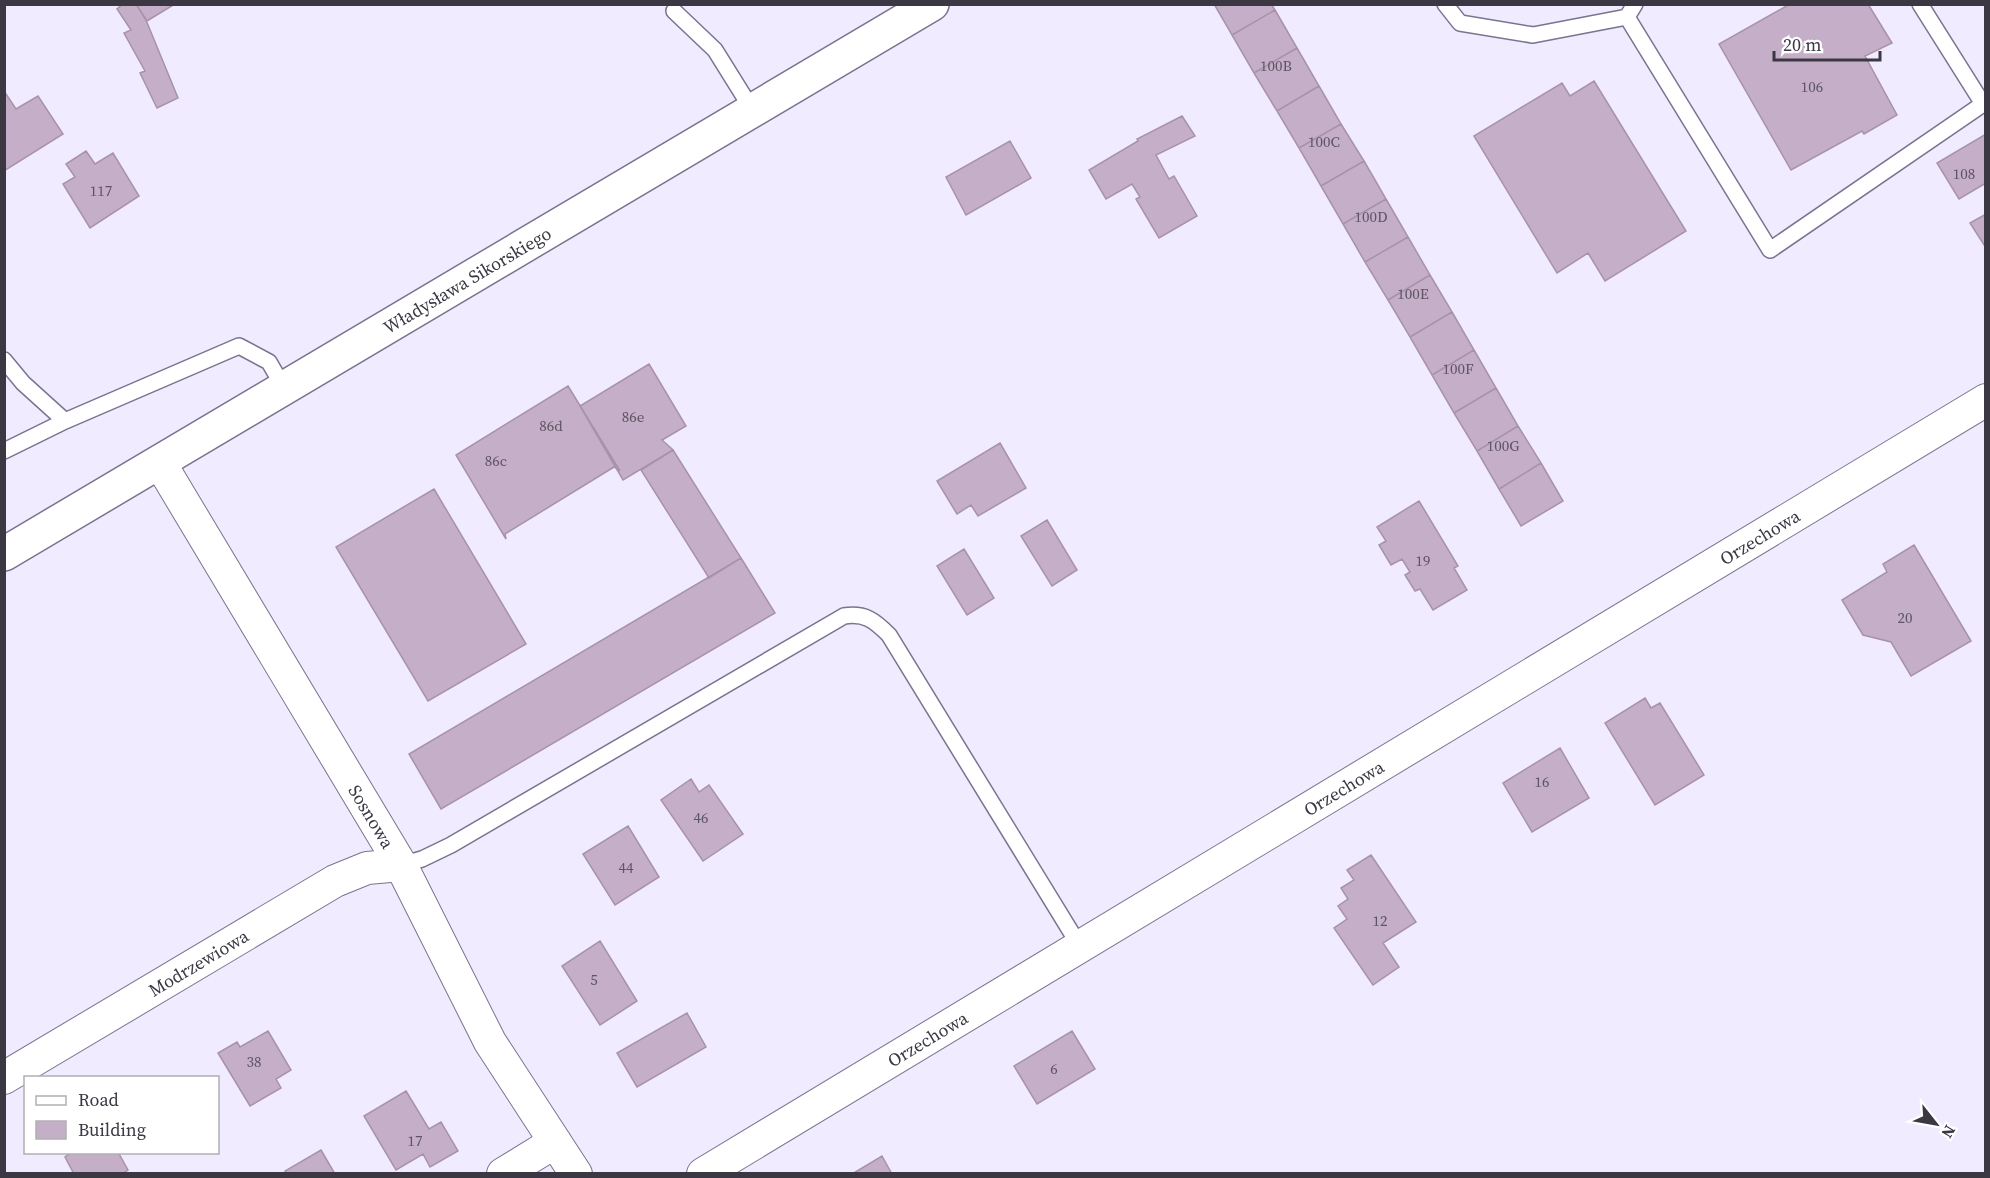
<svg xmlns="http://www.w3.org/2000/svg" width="1990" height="1178" font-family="'Source Serif 4',serif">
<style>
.building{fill:#c5afc8;stroke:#a792aa;stroke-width:1.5}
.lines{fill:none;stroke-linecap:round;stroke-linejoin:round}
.service-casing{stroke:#7b738f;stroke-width:18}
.minor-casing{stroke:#7b738f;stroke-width:34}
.secondary-casing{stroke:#7b738f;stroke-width:36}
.service{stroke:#fff;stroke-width:15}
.minor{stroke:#fff;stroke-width:32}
.secondary{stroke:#fff;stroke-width:33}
.labels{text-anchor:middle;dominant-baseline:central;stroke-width:5;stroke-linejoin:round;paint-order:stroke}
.number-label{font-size:15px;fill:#5e5564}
.street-label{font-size:18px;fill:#3b3743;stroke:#fff}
</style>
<rect width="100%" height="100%" fill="#f0ebfe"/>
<path class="building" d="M123,4H136L146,20L178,98L157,108L140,73L145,71L124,33L131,30L117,9Z
M136,4H175L147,21Z
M1214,4H1271L1275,10L1232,35Z
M1790,4H1868L1892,43L1865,56L1897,115L1864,134L1862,131L1791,170L1719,44Z
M1275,10L1297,48L1254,73L1232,35Z
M1297,48L1319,86L1277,111L1254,73Z
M1594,81L1686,231L1605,281L1588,253L1557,273L1474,136L1562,83L1570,96Z
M1319,86L1341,124L1299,148L1277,111Z
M4,91L16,109L38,96L63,134L4,171Z
M1182,116L1195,136L1156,155L1169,179L1174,176L1197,216L1159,238L1136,199L1140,197L1132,184L1106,199L1089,170L1138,141L1137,139Z
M1341,124L1364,161L1321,186L1299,148Z
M1986,134V183L1959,199L1937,163Z
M1010,141L1031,178L966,215L946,177Z
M86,151L95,164L113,153L139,196L90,228L63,184L75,177L66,164Z
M1364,161L1386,199L1343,224L1321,186Z
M1386,199L1408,237L1365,262L1343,224Z
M1986,214V248L1970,223Z
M1408,237L1430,275L1388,300L1365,262Z
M1430,275L1452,312L1410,337L1388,300Z
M1452,312L1474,350L1432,375L1410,337Z
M1474,350L1496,388L1454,413L1432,375Z
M649,364L686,426L662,440L673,450L623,480L580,406Z
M568,386L620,471L614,467L505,534L506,539L456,455Z
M1496,388L1518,426L1477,451L1454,413Z
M1518,426L1541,463L1499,489L1477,451Z
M1000,443L1026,488L978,516L971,505L957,514L937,481Z
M673,450L741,558L709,578L641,470Z
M1541,463L1563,501L1521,526L1499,489Z
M434,489L526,644L428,701L336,547Z
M1419,501L1458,566L1454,568L1467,590L1433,610L1420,589L1415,591L1405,575L1410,572L1402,559L1391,565L1379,545L1386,541L1377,527Z
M1047,520L1077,570L1052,586L1021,536Z
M1914,545L1971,641L1911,676L1891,642L1863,635L1842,600L1887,572L1883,564Z
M964,549L994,598L967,615L937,566Z
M741,558L775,613L441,809L409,754Z
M1645,698L1651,708L1660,703L1704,775L1655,805L1605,723Z
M1560,748L1589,798L1532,832L1503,783Z
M691,779L699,792L709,785L743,834L703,861L661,800Z
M628,826L659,877L615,905L583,854Z
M1371,855L1416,922L1383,943L1399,967L1373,985L1334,928L1347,919L1338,906L1348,899L1341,888L1354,880L1347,870Z
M600,941L637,1001L600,1025L562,966Z
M687,1013L706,1047L637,1087L617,1053Z
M268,1031L291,1070L276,1079L281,1088L250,1106L218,1053L237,1042L240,1047Z
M1072,1031L1095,1069L1037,1104L1014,1066Z
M406,1091L429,1129L441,1122L458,1151L430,1167L423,1154L396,1170L364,1116Z
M321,1150L335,1174H286L285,1171Z
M72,1152H118L128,1170L122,1174H74L65,1157Z
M882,1156L892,1174H852Z"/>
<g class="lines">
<g class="service-casing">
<path id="service" d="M1445,4L1460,23L1533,35L1627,17
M1635,4L1627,17L1770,250L1983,104L1920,4
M674,11L715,50L753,111
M4,360L23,383L65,421
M4,451L65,421L239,346L269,362L284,388
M401,865L422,859L451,845L844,616C865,613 874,620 889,635L1079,945"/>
</g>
<g class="minor-casing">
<g id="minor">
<path id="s1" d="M160,463L401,865L490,1042L576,1174"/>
<path id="s2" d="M4,1078L335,881L367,868L401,865"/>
<path d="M503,1174L555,1142"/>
<path id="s3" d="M703,1174L1986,400"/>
</g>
</g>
<g class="secondary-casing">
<g id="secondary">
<path id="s4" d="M4,554L932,4"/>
</g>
</g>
<use href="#service" class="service"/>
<use href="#minor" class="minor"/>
<use href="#secondary" class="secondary"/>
</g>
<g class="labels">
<g class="number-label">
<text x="1276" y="65">100B</text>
<text x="1812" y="86">106</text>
<text x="1324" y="141">100C</text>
<text x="1964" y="173">108</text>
<text x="101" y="190">117</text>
<text x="1371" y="216">100D</text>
<text x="1413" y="293">100E</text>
<text x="1458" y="368">100F</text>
<text x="633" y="416">86e</text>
<text x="551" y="425">86d</text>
<text x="1503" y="445">100G</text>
<text x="496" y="460">86c</text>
<text x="1423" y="560">19</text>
<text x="1905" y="617">20</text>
<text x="1542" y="781">16</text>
<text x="701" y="817">46</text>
<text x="626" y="867">44</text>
<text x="1380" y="920">12</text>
<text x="594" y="979">5</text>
<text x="254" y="1061">38</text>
<text x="1054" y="1068">6</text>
<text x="415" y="1140">17</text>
</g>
<g class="street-label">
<text stroke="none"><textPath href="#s4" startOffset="538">Władysława Sikorskiego</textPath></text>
<text stroke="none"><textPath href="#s3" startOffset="1234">Orzechowa</textPath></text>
<text stroke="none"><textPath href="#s3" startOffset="748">Orzechowa</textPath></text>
<text stroke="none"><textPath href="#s1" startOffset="412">Sosnowa</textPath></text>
<text stroke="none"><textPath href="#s2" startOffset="226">Modrzewiowa</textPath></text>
<text stroke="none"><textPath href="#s3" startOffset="262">Orzechowa</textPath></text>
</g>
</g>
<rect width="1990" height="1178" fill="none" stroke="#3b3743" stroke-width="12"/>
<rect x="24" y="1076" width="195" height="78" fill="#ffffff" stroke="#b1afb4" stroke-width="1.5"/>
<rect x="36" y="1096" width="30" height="9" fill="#ffffff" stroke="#b1afb4" stroke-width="1.5"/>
<text x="78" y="1106" font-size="18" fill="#3b3743">Road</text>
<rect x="36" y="1121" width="30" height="18" fill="#c5afc8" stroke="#b1afb4" stroke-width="1.5"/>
<text x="78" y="1136" font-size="18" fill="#3b3743">Building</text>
<g transform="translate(1936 1124) rotate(121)" stroke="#ffffff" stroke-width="4.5" paint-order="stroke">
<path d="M0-4.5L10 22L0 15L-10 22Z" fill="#3b3743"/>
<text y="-9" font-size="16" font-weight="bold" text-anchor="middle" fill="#3b3743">N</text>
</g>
<path d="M1774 51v9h106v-9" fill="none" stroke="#3b3743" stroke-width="3"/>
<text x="1783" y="51" font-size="18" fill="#3b3743" stroke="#ffffff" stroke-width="4.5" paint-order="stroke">20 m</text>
</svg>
